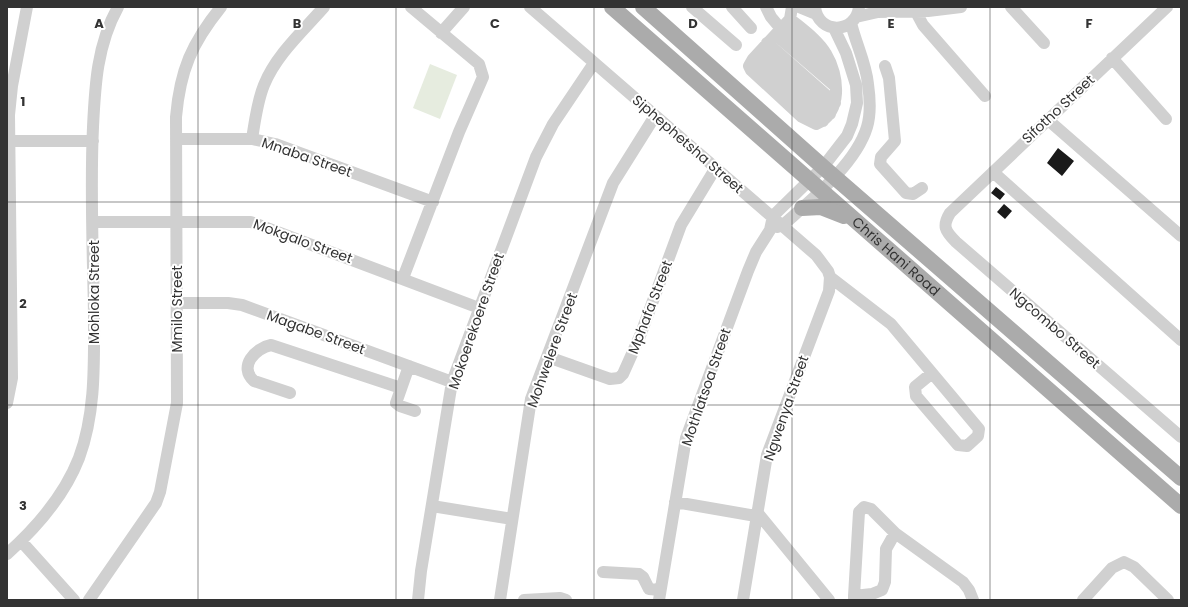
<svg xmlns="http://www.w3.org/2000/svg" width="1188" height="607" font-family="Poppins,sans-serif">
<style>
.green{fill:#e6ecdf}
.building{fill:#1a1a1a}
.lines{fill:none;stroke-linecap:round;stroke-linejoin:round}
.minor{stroke:#d0d0d0;stroke-width:12}
.major{stroke:#ababab;stroke-width:16}
.grid{fill:none;stroke:#333;stroke-width:1;stroke-opacity:0.55}
.labels{text-anchor:middle;dominant-baseline:central;stroke-width:4;stroke-linejoin:round;paint-order:stroke}
.street-label{font-size:14px;fill:#333;stroke:#fff}
.grid-label{font-size:13px;text-anchor:middle;font-weight:bold;fill:#333;stroke:#fff;stroke-width:4;stroke-linejoin:round;paint-order:stroke}
</style>
<rect width="100%" height="100%" fill="#fff"/>
<path class="green" d="M430,64L457,75L440,119L413,108Z"/>
<path class="building" d="M1058,148L1074,161L1062,176L1047,163Z
M996,187L1005,194L1000,200L991,193Z
M1004,204L1012,211L1005,219L997,212Z"/>
<g class="lines">
<path class="minor" d="M530,7L816,255L828,271L830,277L829,291L767,455L743,600
M692,7L736,45
M732,7L751,28
M766,7L771,17L781,29
M799,7L816,14
M815,7C818,35 856,34 859,7
M1011,7L1044,43
M1167,7L950,213C942,226 945,231 956,242L1181,437
M916,12L923,25L985,96
M856,17L878,12L928,11L961,7
M790,19C802,29 818,40 826,54C839,75 843,114 816,124L802,117L751,70L749,66L753,59L790,19L792,7
M783,27L831,68
M441,33L464,7
M776,35L835,86
M767,43L835,103
M761,51L830,114
M1112,58L1166,119
M753,59L823,121
M885,66L889,78L895,141L881,157L880,164L906,193L913,194L922,188
M1047,119L1181,236
M176,139H252L275,144L433,202
M252,139C255,121 257,102 264,85C276,55 303,31 324,7
M10,141H93
M993,172L1181,340
M93,222H251L479,308
M777,227L783,225C811,200 856,164 867,127C871,114 870,98 868,84C866,63 856,44 851,23
M830,277L891,324L979,429L978,436L967,446L958,445L916,396L915,387L932,373
M403,278L459,132L483,77L479,64L411,7
M177,303H228L242,305L452,382
M548,357L610,379L619,378L623,374L640,336L681,225L715,169
M409,366L396,403L400,406L415,411
M290,393L254,381C238,367 255,348 271,345L401,388
M7,403L12,378L9,115L12,86L27,7
M675,502L756,516
M432,506L512,519
M757,512L829,600
M21,541L74,600
M7,554C36,528 65,494 79,458C96,412 94,362 94,314C93,252 90,189 93,127C95,85 97,45 118,7
M603,572L639,574L643,577L649,589L660,590
M854,596L859,512L864,507L871,509L895,533
M89,600L156,503L160,492L177,403L176,117C180,70 192,43 221,7
M418,600L421,571L452,382L536,157L553,124L594,63
M500,600L531,399L613,183L655,116
M524,600L560,598L566,600
M659,600L686,438L748,271L756,252L770,230L773,216L823,167L847,136L852,124L857,103L856,85L846,53L834,28
M854,600V596L872,594L882,590L885,582L886,549L895,533L963,582L969,590L973,600
M1083,600L1112,568L1124,562L1134,567L1168,600"/>
<g class="major">
<path id="s1" d="M612,7L1181,506"/>
<path d="M643,7L823,167L1181,478"/>
<path d="M802,208L821,207L844,216"/>
</g>
</g>
<path class="grid" d="M198,7V600M396,7V600M594,7V600M792,7V600M990,7V600M7,202H1181M7,405H1181"/>
<g class="labels">
<g class="street-label">
<text transform="translate(1058 109) rotate(-43)">Sifotho Street</text>
<text transform="translate(688 144) rotate(41)">Siphephetsha Street</text>
<text transform="translate(307 157) rotate(19)">Mnaba Street</text>
<text transform="translate(303 241) rotate(20)">Mokgalo Street</text>
<text stroke="none"><textPath href="#s1" startOffset="378">Chris Hani Road</textPath></text>
<text transform="translate(94 292) rotate(-90)">Mohloka Street</text>
<text transform="translate(650 307) rotate(-69)">Mphafa Street</text>
<text transform="translate(177 309) rotate(-90)">Mmilo Street</text>
<text transform="translate(476 321) rotate(-71)">Mokoerekoere Street</text>
<text transform="translate(1055 328) rotate(41)">Ngcombo Street</text>
<text transform="translate(316 332) rotate(20)">Magabe Street</text>
<text transform="translate(552 350) rotate(-70)">Mohwelere Street</text>
<text transform="translate(706 387) rotate(-71)">Mothlatsoa Street</text>
<text transform="translate(786 408) rotate(-71)">Ngwenya Street</text>
</g>
</g>
<g class="grid-label">
<text x="99" y="28">A</text>
<text x="297" y="28">B</text>
<text x="495" y="28">C</text>
<text x="693" y="28">D</text>
<text x="891" y="28">E</text>
<text x="1089" y="28">F</text>
<text x="23" y="106">1</text>
<text x="23" y="308">2</text>
<text x="23" y="510">3</text>
</g>
<rect width="1188" height="607" fill="none" stroke="#333333" stroke-width="16"/>
</svg>
